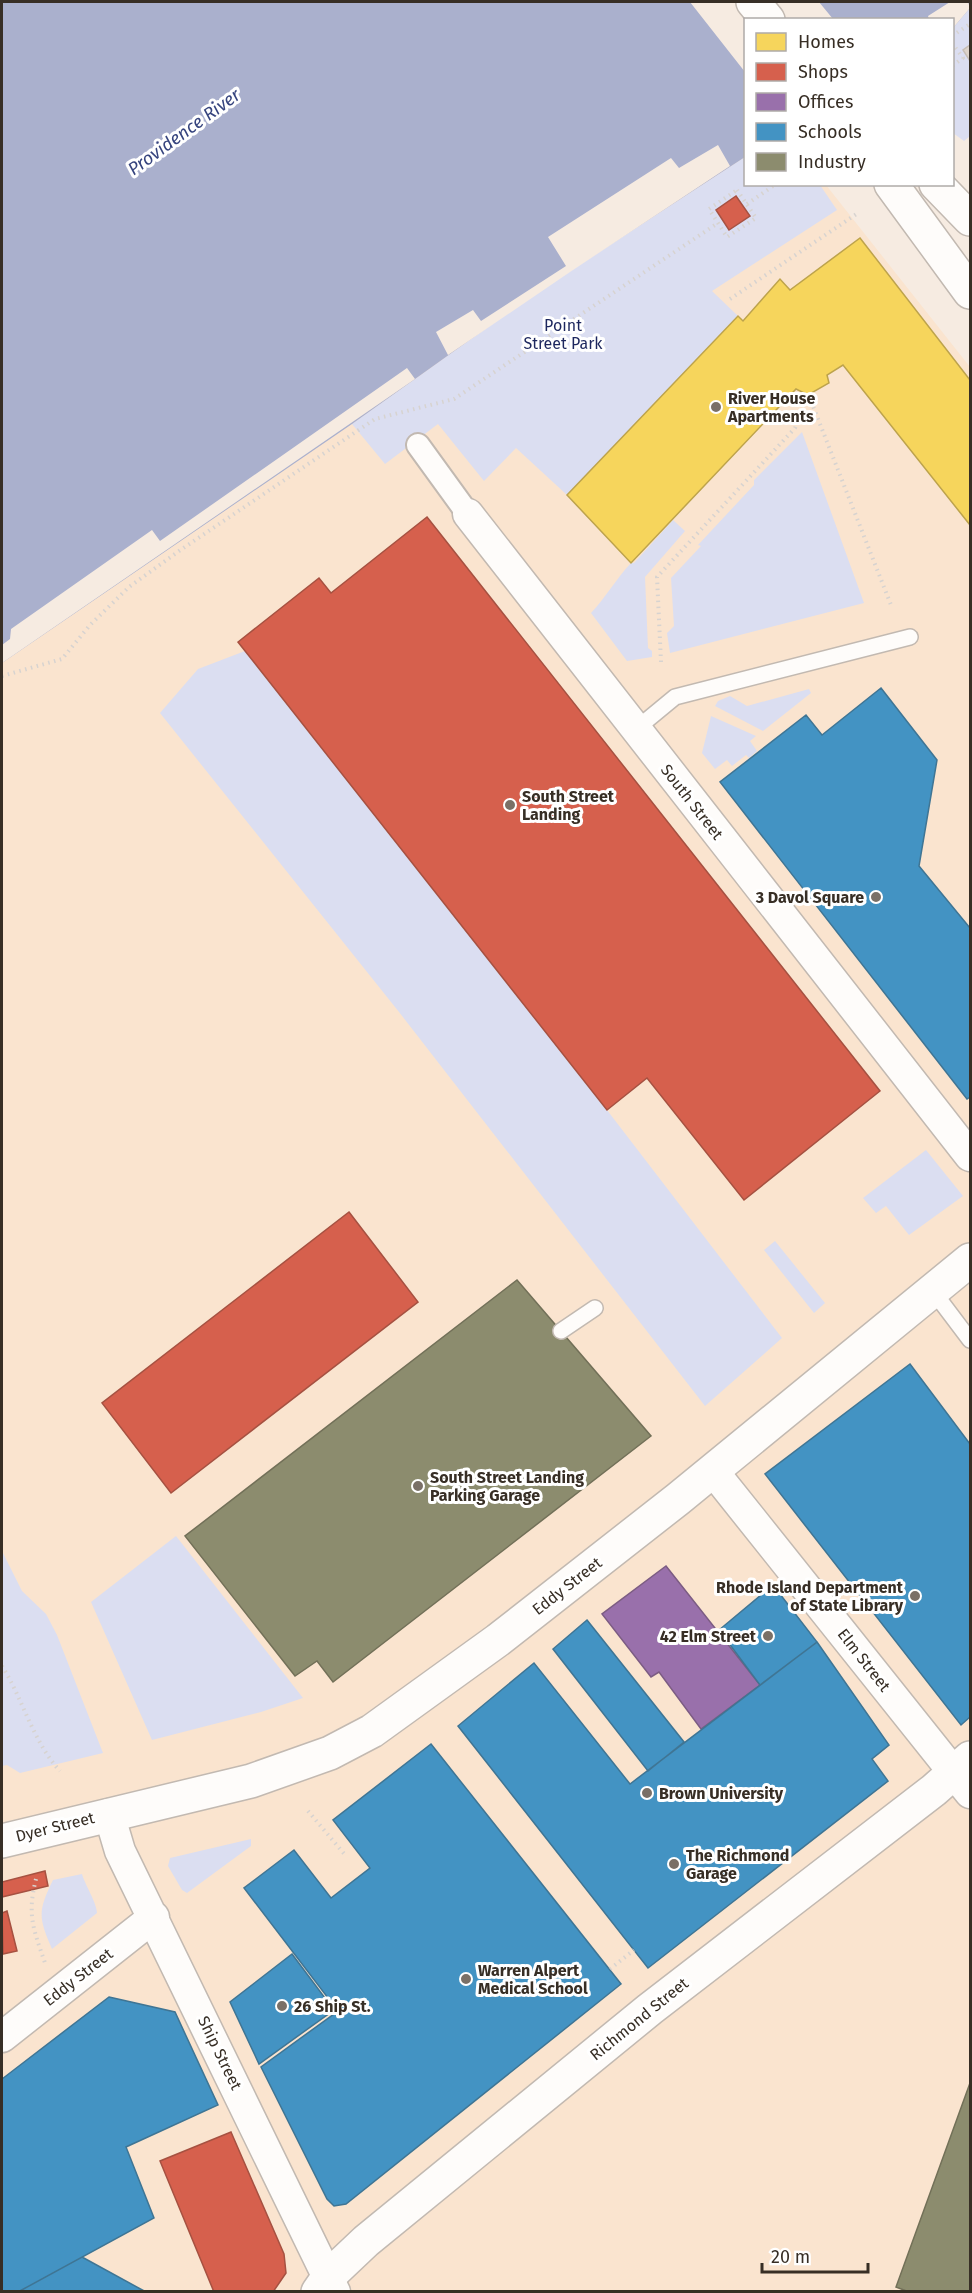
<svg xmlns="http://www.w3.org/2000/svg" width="972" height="2293" font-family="'Fira Sans',sans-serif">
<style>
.built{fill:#fae4cf}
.green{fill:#dbdef1}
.water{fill:#aab0cd}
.pier{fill:#f6ebe1}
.homes{fill:#f6d55c;stroke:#bda34c;stroke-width:1.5}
.shops{fill:#d6604d;stroke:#a65141;stroke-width:1.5}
.offices{fill:#9970ab;stroke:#7c5c83;stroke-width:1.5}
.schools{fill:#4393c3;stroke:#3f7594;stroke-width:1.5}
.industry{fill:#8c8c6e;stroke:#727058;stroke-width:1.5}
.building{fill:#ddd3ca;stroke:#c6bdb4;stroke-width:1.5}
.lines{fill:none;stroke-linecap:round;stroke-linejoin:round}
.service-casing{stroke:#c2b9b1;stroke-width:18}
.pedestrian-casing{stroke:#c2b9b1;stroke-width:26}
.minor-casing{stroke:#c2b9b1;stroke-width:33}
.tertiary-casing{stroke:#c2b9b1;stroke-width:36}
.primary-casing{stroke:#c2b9b1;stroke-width:36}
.path{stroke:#d7d3d0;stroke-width:4;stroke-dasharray:1.5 4.5;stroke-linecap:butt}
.service{stroke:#fefcfa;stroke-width:15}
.pedestrian{stroke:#fefcfa;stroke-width:22}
.minor{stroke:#fefcfa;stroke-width:30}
.tertiary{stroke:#fefcfa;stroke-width:33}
.primary{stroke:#fefcfa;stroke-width:33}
.poi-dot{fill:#7a7067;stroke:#fff;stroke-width:2}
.labels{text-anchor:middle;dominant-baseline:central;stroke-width:6;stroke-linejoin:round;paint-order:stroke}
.park-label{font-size:16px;fill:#1d275e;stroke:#fff}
.poi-label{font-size:16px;font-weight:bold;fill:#372e25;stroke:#fff;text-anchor:start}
.street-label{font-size:16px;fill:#372e25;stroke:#fff}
.water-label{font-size:18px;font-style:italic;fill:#36447e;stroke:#fff}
</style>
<rect width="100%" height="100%" fill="#f6ebe1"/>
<path class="built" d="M2,2L745,79L746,184L826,185L970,367V2291L2,2292Z"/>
<path class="green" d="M970,5V136L964,141L953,133L952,20Z
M745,157L746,184L820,185L837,210L712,291L738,316L567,495L516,448L484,481L438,424L385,464L352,424L527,299Z
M802,432L864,603L670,653L667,633L674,626L671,578L701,546L698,545L754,485V480Z
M673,520L685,531L645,577L648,648L652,651V657L627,661L591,613C606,597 616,579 631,563H634Z
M245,651L607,1110L782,1338L705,1406L399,1012L160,713L198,669Z
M809,689L811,693L763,731L715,706L718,701L730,696L747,706Z
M711,716L756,736L750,741L757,751L749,758L746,755L732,766L727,760L715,769L702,753Z
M926,1150L963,1196L909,1235L886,1206L876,1213L863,1198Z
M775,1241L825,1303L814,1313L764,1250Z
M176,1536L303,1698L261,1712L152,1740L91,1602Z
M2,1551L22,1591L46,1614L57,1635L103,1753L20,1773L7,1765L2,1766Z
M251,1839V1846L187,1893L182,1890L168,1866L170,1858Z
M82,1874C85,1885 97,1903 97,1913L52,1949C38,1917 38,1911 53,1880Z"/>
<path class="water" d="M2,2H970V8L953,28L952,20H746L745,157L527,299L352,424L2,663Z"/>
<path class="pier" d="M690,2H819L833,19L746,20L745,72Z
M950,2H968L970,8L953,28L952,20L929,19L928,16Z
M718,145L730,166L570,272L448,355L436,332L473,310L481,321L566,266L548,237L671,158L679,168Z
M407,368L415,379L2,663V645L10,639L11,629L152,530L160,541Z"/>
<path class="homes" d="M860,238L970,380V525L843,365L827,375L829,383L808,395L796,389L631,563L567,495L738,316L743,321L780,279L790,290Z"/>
<path class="shops" d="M736,196L750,216L729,230L716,210Z
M427,517L880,1091L744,1200L647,1078L607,1110L238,642L319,578L331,593Z
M349,1212L418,1302L171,1493L102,1403Z
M45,1871L48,1886L2,1897V1882Z
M7,1911L17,1951L3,1954L2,1913Z
M231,2132L284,2254L286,2273L273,2292H214L160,2161Z"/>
<path class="offices" d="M666,1566L760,1685L701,1729L659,1672L651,1677L602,1614Z"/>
<path class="schools" d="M881,688L937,760L919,866L970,928V1097L967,1099L720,782L806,715L822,735Z
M910,1364L970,1444V1717L961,1725L765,1474Z
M773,1585L817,1642L760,1685L719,1630Z
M587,1620L684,1742L648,1771L553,1649Z
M817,1642L889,1745L872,1759L888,1781L648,1968L458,1726L534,1663L630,1784Z
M431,1744L621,1984L346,2204L334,2206L327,2199L261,2067L338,2011L244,1888L294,1850L331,1898L370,1868L333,1820Z
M292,1954L334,2010L259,2064L230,2002Z
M109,1997L175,2012L218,2105L126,2147L154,2218L18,2292H2V2079Z
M82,2257L146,2292H18Z"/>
<path class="industry" d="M517,1280L651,1436L333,1682L317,1661L295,1676L185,1536Z
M970,2083V2292H909L896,2287Z"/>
<path class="building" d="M970,45V61L963,50Z"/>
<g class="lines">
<g class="service-casing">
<path id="service" d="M635,730L675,697L910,637
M933,1291L970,1340
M561,1331L595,1308"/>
</g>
<g class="pedestrian-casing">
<path id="pedestrian" d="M418,445L468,514"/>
</g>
<g class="minor-casing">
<path id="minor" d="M468,514L970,1156
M713,1471L970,1793
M109,1814L120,1851L335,2292
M2,2037L154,1917"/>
</g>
<g class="tertiary-casing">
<path id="tertiary" d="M318,2292L329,2276L366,2241L650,2009L934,1790L970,1758"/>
</g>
<g class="primary-casing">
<path id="primary" d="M753,2L768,20
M891,184L970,292
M936,184L970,219
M2,1841L251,1781L330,1753L372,1731L498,1640L678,1499L970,1260"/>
</g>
<path class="path" d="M952,36L970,24
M952,43L963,58L952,66
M737,190L756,218L727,237L709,209Z
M747,204L776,184
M730,299L858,213
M809,396L891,605
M661,662L657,577L795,428L808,395
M2,676L62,659L90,625L129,587L179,551L375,419L454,399L718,223
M2,1666C23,1699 33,1742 60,1771
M308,1811L346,1856
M36,1879C27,1915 33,1928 45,1963
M610,1969L634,1950"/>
<use href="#service" class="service"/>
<use href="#pedestrian" class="pedestrian"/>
<use href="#minor" class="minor"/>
<use href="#tertiary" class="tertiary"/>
<use href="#primary" class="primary"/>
</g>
<g class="poi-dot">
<circle cx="716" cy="407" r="6"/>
<circle cx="510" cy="805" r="6"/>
<circle cx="876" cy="897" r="6"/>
<circle cx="418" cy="1486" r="6"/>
<circle cx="915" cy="1596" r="6"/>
<circle cx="768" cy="1636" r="6"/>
<circle cx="647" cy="1793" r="6"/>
<circle cx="674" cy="1864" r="6"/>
<circle cx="466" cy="1979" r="6"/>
<circle cx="282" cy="2006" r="6"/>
</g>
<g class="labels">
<g class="park-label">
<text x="563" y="325">Point<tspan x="563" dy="18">Street Park</tspan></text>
</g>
<g class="poi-label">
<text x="728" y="398">River House<tspan x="728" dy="18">Apartments</tspan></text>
<text x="522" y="796">South Street<tspan x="522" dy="18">Landing</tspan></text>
<text x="864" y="897" text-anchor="end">3 Davol Square</text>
<text x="430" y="1477">South Street Landing<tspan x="430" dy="18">Parking Garage</tspan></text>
<text x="903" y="1587" text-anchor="end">Rhode Island Department<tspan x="903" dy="18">of State Library</tspan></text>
<text x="756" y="1636" text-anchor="end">42 Elm Street</text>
<text x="659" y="1793">Brown University</text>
<text x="686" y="1855">The Richmond<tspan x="686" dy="18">Garage</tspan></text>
<text x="478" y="1970">Warren Alpert<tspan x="478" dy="18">Medical School</tspan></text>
<text x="294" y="2006">26 Ship St.</text>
</g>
<g class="street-label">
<text transform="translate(692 802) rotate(52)">South Street</text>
<text transform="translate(567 1586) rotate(-38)">Eddy Street</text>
<text transform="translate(864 1660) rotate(52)">Elm Street</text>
<text transform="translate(55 1827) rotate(-14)">Dyer Street</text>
<text transform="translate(78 1977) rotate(-38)">Eddy Street</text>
<text transform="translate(639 2019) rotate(-39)">Richmond Street</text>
<text transform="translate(220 2053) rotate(64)">Ship Street</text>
</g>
<g class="water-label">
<text transform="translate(184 132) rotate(-36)">Providence River</text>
</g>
</g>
<rect width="972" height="2293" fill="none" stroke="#372e25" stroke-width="6"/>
<rect x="744" y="18" width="210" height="168" fill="#ffffff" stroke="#afaba8" stroke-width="1.5"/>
<rect x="756" y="33" width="30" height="18" fill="#f6d55c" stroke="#afaba8" stroke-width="1.5"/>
<text x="798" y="48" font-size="18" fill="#372e25">Homes</text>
<rect x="756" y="63" width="30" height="18" fill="#d6604d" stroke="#afaba8" stroke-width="1.5"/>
<text x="798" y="78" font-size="18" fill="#372e25">Shops</text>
<rect x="756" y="93" width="30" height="18" fill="#9970ab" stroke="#afaba8" stroke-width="1.5"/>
<text x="798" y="108" font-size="18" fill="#372e25">Offices</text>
<rect x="756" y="123" width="30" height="18" fill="#4393c3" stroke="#afaba8" stroke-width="1.5"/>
<text x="798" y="138" font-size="18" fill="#372e25">Schools</text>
<rect x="756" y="153" width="30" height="18" fill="#8c8c6e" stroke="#afaba8" stroke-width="1.5"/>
<text x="798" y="168" font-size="18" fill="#372e25">Industry</text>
<path d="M762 2263v9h106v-9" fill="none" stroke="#372e25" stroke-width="3"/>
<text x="771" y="2263" font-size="18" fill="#372e25" stroke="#ffffff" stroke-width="4.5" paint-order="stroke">20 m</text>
</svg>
